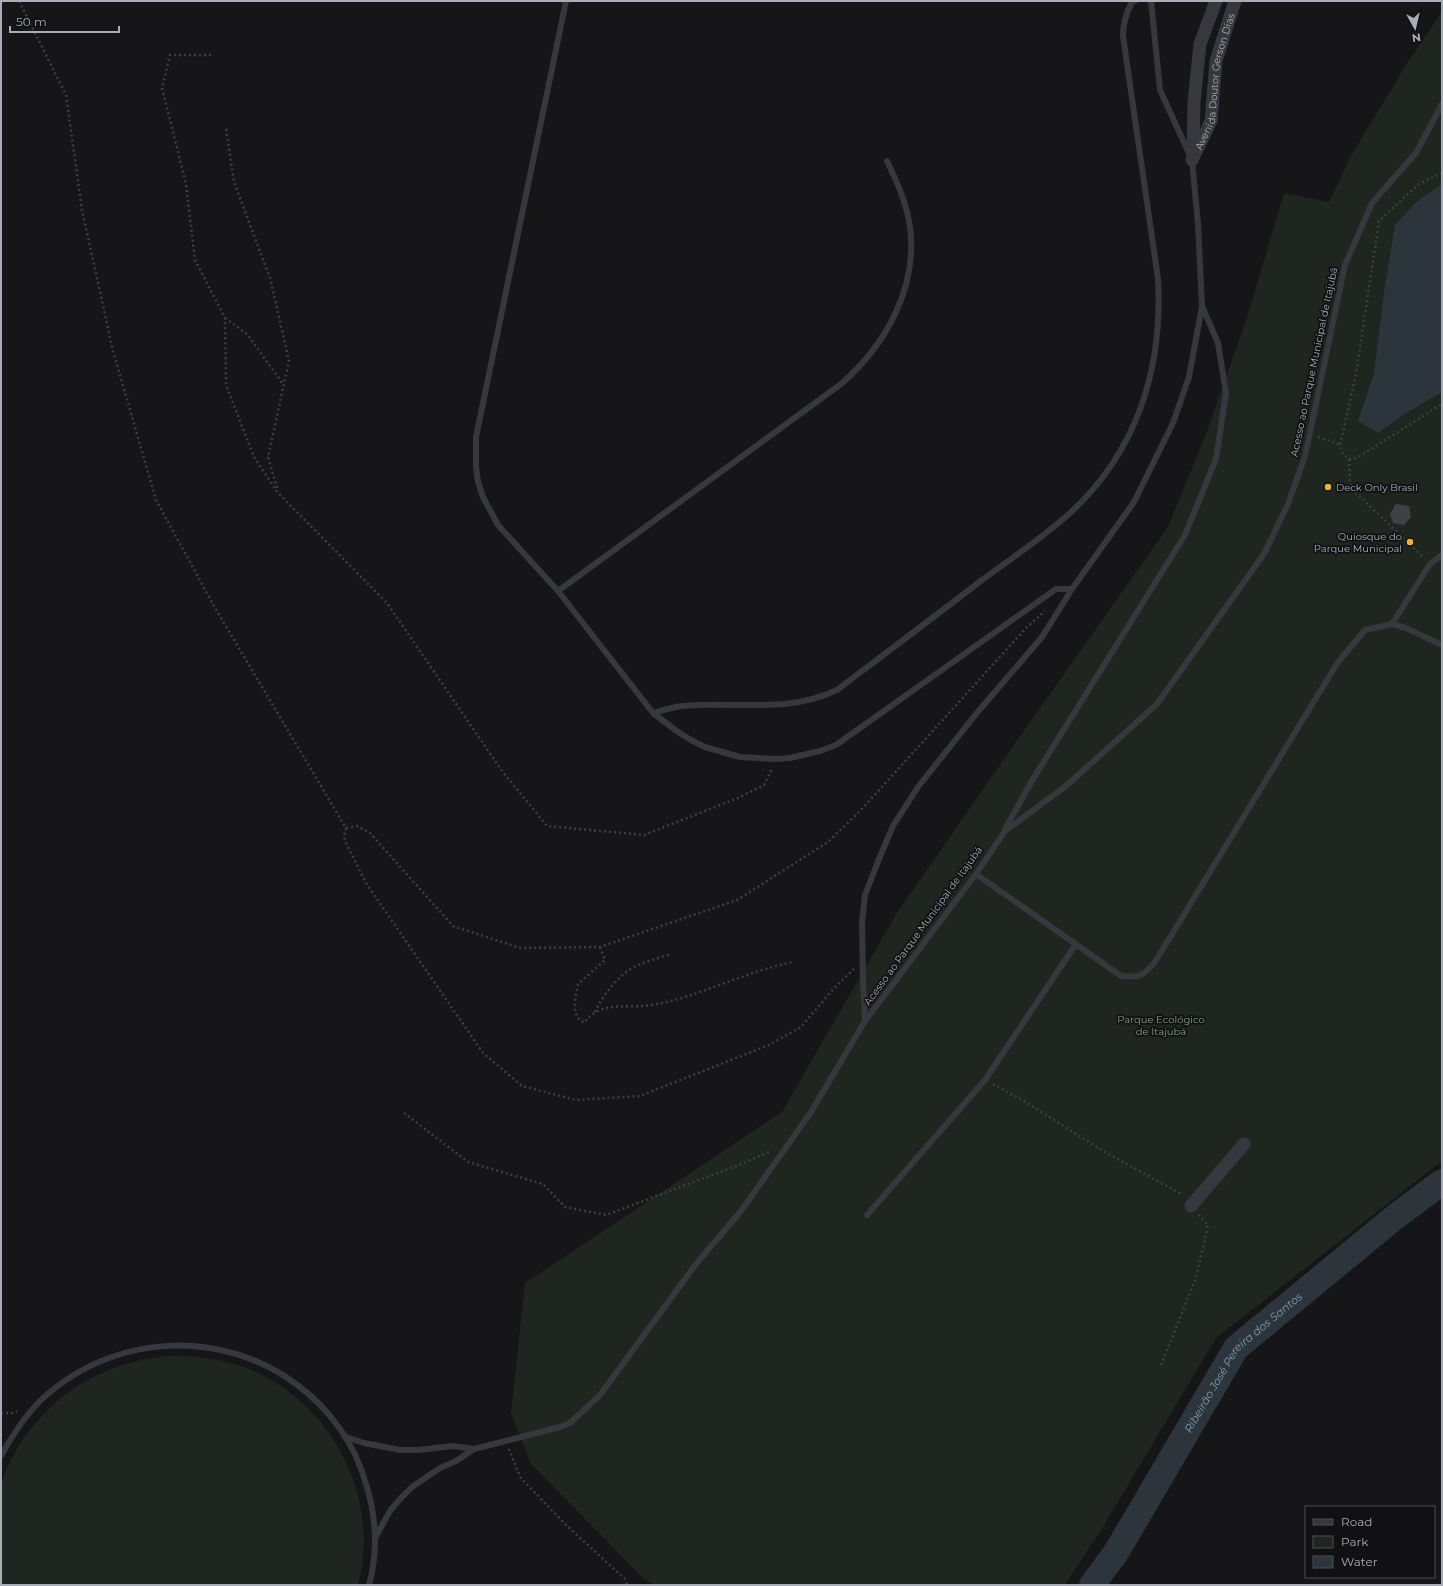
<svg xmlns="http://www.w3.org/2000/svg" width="1443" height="1586" font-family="Montserrat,sans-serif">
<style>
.green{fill:#1e261f}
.water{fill:#2c353c}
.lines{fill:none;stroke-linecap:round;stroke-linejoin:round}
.river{stroke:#2c353c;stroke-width:26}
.building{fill:#404145}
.path{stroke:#3d3f44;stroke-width:2.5;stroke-dasharray:2 3;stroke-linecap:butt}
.lane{stroke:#37383d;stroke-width:6}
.street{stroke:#37383d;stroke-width:13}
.poi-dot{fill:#f2b134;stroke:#111113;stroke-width:1.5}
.labels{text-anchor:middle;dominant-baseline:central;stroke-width:3.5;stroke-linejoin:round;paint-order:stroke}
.street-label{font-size:10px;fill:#a8adb8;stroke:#111113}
.poi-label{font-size:10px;fill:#a8adb8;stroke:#111113;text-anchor:start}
.park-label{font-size:10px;fill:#7fa381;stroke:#111113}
.water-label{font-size:11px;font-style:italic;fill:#7f9bb3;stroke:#111113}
</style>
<rect width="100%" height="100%" fill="#161618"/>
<path class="green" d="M1442,12V1161L1216,1338L1101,1530L1065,1585H655L643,1578L531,1464L511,1413L525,1283L782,1112L897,913L1004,759L1168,527L1206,434L1247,318L1284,193L1329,202L1352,154L1408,62Z
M167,1356C200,1355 234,1360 264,1376C338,1414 380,1504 358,1585H1C1,1562 1,1538 1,1515C1,1505 0,1494 1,1485C5,1469 14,1454 22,1441C57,1389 106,1363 167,1356Z"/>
<path class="water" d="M1442,184V392L1406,413L1378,433L1358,421L1374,374L1384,293L1395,225L1415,203Z"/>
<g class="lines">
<path class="river" id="s1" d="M1092,1585L1117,1551L1236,1348L1395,1217L1442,1182"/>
</g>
<path class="building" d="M1396,504L1409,506L1411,517L1404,525L1393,523L1390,514Z"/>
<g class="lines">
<path class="path" d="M19,1L66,95L82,210L113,351L156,500L215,608L346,828L357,826L370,833L453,926L520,948L600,947L737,900L828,842L861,810L1027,627L1045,611
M211,55H170L162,88L186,184L195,260L225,318L226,385L254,457L278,493L387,603L502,771L547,826L644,835L738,798L764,785L772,769
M226,129L234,182L270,278L289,361L268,457L278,491
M1442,173L1419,184L1379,221L1356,374L1340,446L1343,454L1349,459L1357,458L1442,404
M225,318L247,334L283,384
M1318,437L1341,445
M1349,459L1350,482L1353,490L1424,558
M346,828L344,837L346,843L366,883L483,1053L522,1086L576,1100L640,1096L769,1045L801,1027L835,987L854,969
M600,947L605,960L578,984L575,1001V1011L578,1018L584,1023C600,1000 627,1009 651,1005C684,1000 714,986 745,976C760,970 776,966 792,962
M595,1012C604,994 618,975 636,966C647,961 660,958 671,954
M993,1084L1024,1101L1103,1151L1183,1195
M404,1113L468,1162L543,1184L565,1207L606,1215L744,1163L771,1151
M1161,1365L1196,1278L1208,1225L1199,1215
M1,1413H13L17,1411
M509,1449L520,1477L565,1524L625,1579L627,1585"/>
<path class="lane" d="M566,1L476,437V467L478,482L483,497L498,525L558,591L653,713L678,732L691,740L705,747L740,757L776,759L790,758L820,751L836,745L1056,589H1072
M558,591L841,384C885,346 918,288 910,227C907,204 897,182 887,161
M1392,624L1430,564L1442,555
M653,713C663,710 673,707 683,706C737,701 786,714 837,690C886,653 934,617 982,580C1011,559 1042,538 1069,514C1137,452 1163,369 1158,279L1123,36C1123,24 1126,13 1132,2L1135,1
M1005,829L1033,779L1185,535L1216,459L1226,393L1218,343L1202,306
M976,874L1121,976C1140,978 1143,976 1155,962L1338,662L1365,630L1392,624L1406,628L1442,645
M865,1021L976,874L1005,831L1066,786L1157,704L1264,554L1288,504L1305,456L1345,265L1372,203L1416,153L1442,104
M867,1215L985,1080L1076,944
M346,1437L364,1443L400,1450H418L453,1446L474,1449
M1,1456C14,1432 29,1409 50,1392C121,1333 223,1330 296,1384C330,1409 355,1444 366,1484C376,1516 378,1552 369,1585
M375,1538L390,1511L400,1499L412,1487L440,1468L456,1461L474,1449L560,1427L570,1423L600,1395L696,1264L741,1211L811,1112L865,1021L863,981L862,922L865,895L879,859L893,826L918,787L976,714L1042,637L1072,589L1134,502L1173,423L1189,377L1202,306L1198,224L1192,160L1160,90L1151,1"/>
<g class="street">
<path d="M1193,154L1194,102L1200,44L1216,1"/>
<path id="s2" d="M1192,160L1211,121L1216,61L1235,1"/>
<path d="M1191,1206L1244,1144"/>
</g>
</g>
<g class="poi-dot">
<circle cx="1328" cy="487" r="4"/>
<circle cx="1410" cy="542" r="4"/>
</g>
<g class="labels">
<g class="street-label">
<text stroke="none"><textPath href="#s2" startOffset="83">Avenida Doutor Gerson Dias</textPath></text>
<text transform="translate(1314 362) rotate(-78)">Acesso ao Parque Municipal de Itajubá</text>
<text transform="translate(923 926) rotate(-54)">Acesso ao Parque Municipal de Itajubá</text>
</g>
<g class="poi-label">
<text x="1336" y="487">Deck Only Brasil</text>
<text x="1402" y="536" text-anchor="end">Quiosque do<tspan x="1402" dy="12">Parque Municipal</tspan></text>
</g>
<g class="park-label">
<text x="1161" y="1019">Parque Ecológico<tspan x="1161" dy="12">de Itajubá</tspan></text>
</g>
<g class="water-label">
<text stroke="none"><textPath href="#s1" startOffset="271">Ribeirão José Pereira dos Santos</textPath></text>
</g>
</g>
<rect width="1443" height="1586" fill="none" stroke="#a8adb8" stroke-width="4"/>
<rect x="1305" y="1506" width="130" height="72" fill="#111113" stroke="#4d4f55"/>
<rect x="1313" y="1519" width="20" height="6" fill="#37383d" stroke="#4d4f55"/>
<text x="1341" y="1526" font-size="12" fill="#a8adb8">Road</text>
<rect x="1313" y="1536" width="20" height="12" fill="#1e261f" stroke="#4d4f55"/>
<text x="1341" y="1546" font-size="12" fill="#a8adb8">Park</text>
<rect x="1313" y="1556" width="20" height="12" fill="#2c353c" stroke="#4d4f55"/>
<text x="1341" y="1566" font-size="12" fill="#a8adb8">Water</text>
<g transform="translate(1415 28) rotate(172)" stroke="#111113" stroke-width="3" paint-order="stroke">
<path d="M0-3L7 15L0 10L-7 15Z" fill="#a8adb8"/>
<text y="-6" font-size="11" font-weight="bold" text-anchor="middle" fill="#a8adb8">N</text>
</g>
<path d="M10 26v6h109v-6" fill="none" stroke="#a8adb8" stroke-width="2"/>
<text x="16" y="26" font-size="12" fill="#a8adb8" stroke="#111113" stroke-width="3" paint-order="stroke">50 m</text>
</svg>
